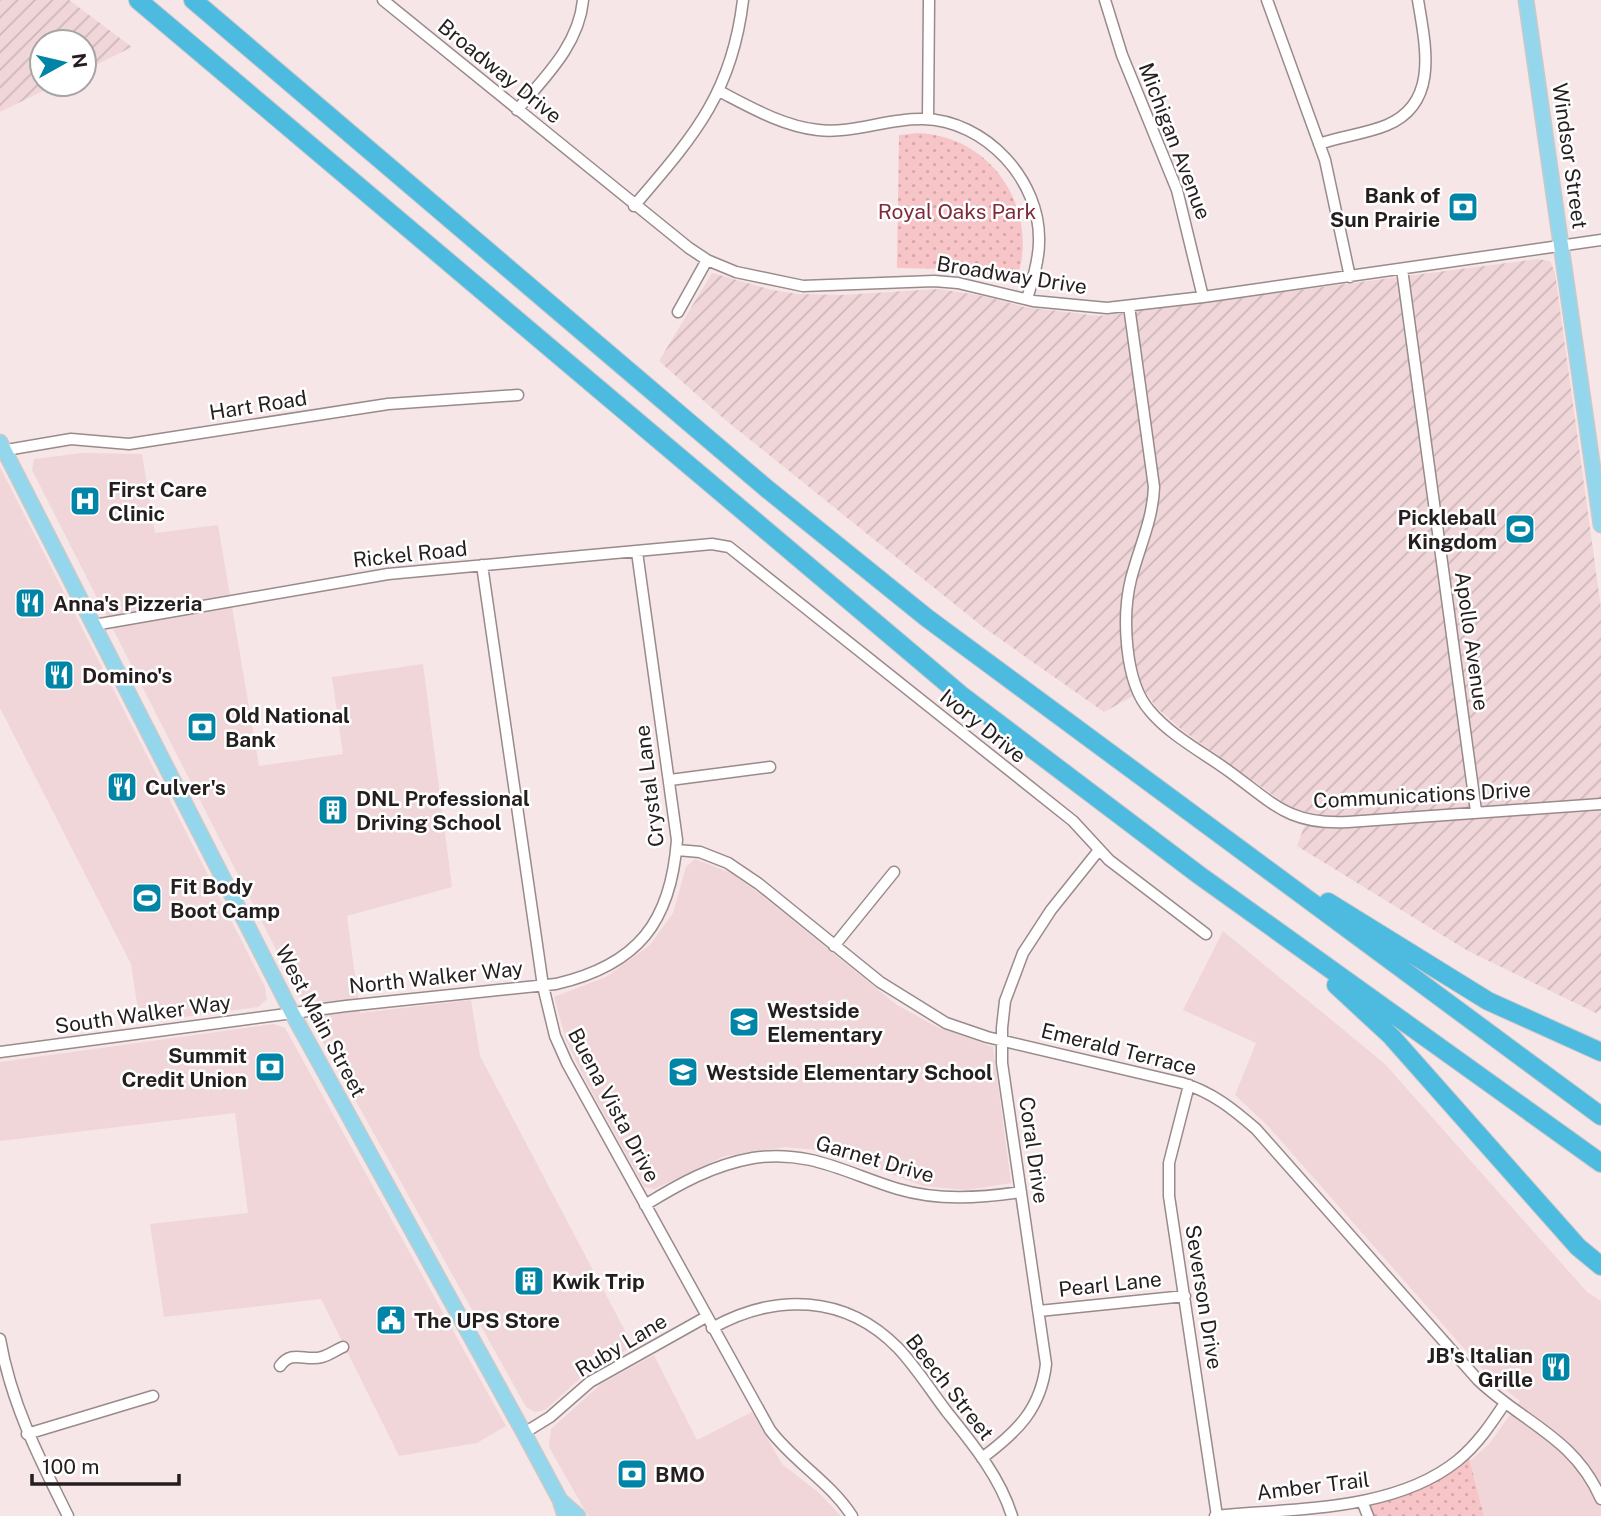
<svg xmlns="http://www.w3.org/2000/svg" width="1601" height="1516" font-family="'Public Sans',sans-serif">
<style>
.built{fill:#f0d6d8}
.industrial{fill:url(#industrial-furrows)}
.park{fill:url(#park-dots)}
.lines{fill:none;stroke-linecap:round;stroke-linejoin:round}
.minor-casing{stroke:#998a8b;stroke-width:13}
.major-casing{stroke:#cac9c9;stroke-width:17}
.highway-casing{stroke:#cac9c9;stroke-width:20}
.minor{stroke:#fff;stroke-width:10}
.major{stroke:#94d6ec;stroke-width:14}
.highway{stroke:#4dbbe0;stroke-width:18}
.labels{text-anchor:middle;dominant-baseline:central;stroke-width:5;stroke-linejoin:round;paint-order:stroke}
.street-label{font-size:21px;fill:#241e1f;stroke:#fff}
.poi-label{font-size:21px;font-weight:bold;fill:#241e1f;stroke:#fff;text-anchor:start}
.park-label{font-size:21px;fill:#7e2a38;stroke:#fff}
</style>
<defs>
<pattern id="industrial-furrows" width="10" height="10" patternUnits="userSpaceOnUse" patternTransform="scale(1.75)"><rect width="10" height="10" fill="#f0d6d8"/><path d="M-1 1l2-2M0 10L10 0M9 11l2-2" fill="none" stroke="#ceb7b9"/></pattern>
<pattern id="park-dots" width="8" height="8" patternUnits="userSpaceOnUse" patternTransform="scale(1.75)"><rect width="8" height="8" fill="#f7c4c7"/><path d="M2 2h.1M6 6h.1" fill="none" stroke="#d4a8aa" stroke-width="1.8" stroke-linecap="round"/></pattern>
</defs>
<rect width="100%" height="100%" fill="#f7e6e7"/>
<path class="built" d="M82,453L142,454L155,533L218,525L259,766L343,754L332,677L423,664L452,887L347,916L360,1013L471,1000L480,1056L633,1346L583,1376L545,1410L535,1412L526,1407L323,1042L32,470L34,459Z
M0,467L265,987L267,999L258,1007L140,1023L131,964L0,708Z
M695,859L731,873L755,890L897,1005L937,1027L993,1047L1011,1183L966,1190L923,1186L849,1158L817,1150L785,1147L725,1156L654,1189L644,1187L584,1078L566,1040L554,997L606,977L650,945L673,913L686,867Z
M1223,931L1385,1064L1587,1292L1601,1301V1516H1484L1470,1461L1489,1444L1520,1401L1489,1377L1268,1126L1235,1095L1256,1043L1183,1010Z
M274,1024L285,1028L506,1426L477,1443L399,1456L321,1299L164,1317L150,1224L248,1213L235,1113L0,1141V1062Z
M654,1355L697,1440L752,1412L782,1464L819,1493L841,1516H588L549,1447L551,1429L601,1384Z"/>
<path class="industrial" d="M0,0H69L132,47L84,71V42H42V84H57L0,112Z
M1538,259L1550,261L1555,273L1601,608V1009L1596,1013L1468,951L1297,846L1308,816L1284,803L1182,730L1156,707L1144,690L1104,712L983,627L723,418L659,361L712,273L772,290L798,294L841,295L939,289L984,296L1024,307L1099,316Z"/>
<path class="park" d="M918,133C994,136 1041,212 1016,281L959,269L897,268L899,135Z
M1467,1450L1484,1516H1368L1362,1501L1415,1485Z"/>
<g class="lines">
<g class="minor-casing">
<path id="minor" d="M383,0L689,248L707,260L736,272L803,286L934,281L958,283L1033,301L1107,308L1203,297L1601,240
M1105,0L1122,55L1177,190L1203,297
M1267,0L1325,160L1350,277
M719,91C750,107 782,126 818,130C854,134 887,118 923,119C985,120 1041,180 1039,242C1039,261 1032,282 1027,299
M517,110C544,78 579,45 583,0
M928,119L929,0
M1319,144C1341,136 1366,134 1387,125C1440,103 1425,44 1418,0
M634,206C693,137 732,94 743,0
M1402,269L1476,811
M1129,306L1154,487C1153,519 1139,548 1131,579C1122,615 1124,682 1150,711C1171,736 1204,753 1230,772C1275,805 1290,825 1348,822L1601,804
M678,312L707,260
M0,451L71,439L129,444L388,404L518,395
M482,565L543,986L555,1036L567,1063L770,1430C794,1462 830,1482 852,1516
M94,625L388,574L712,544L729,547L1073,821L1109,860L1206,934
M670,780L770,767
M677,850L700,852L728,863L759,884L880,982L946,1023L987,1037L1182,1083C1212,1092 1233,1109 1256,1129L1478,1380C1523,1423 1574,1437 1601,1499
M834,946L894,872
M0,1052L346,1006L556,984C638,965 671,922 677,840L637,552
M1189,1085L1169,1163V1196L1217,1516
M645,1205C679,1184 713,1165 753,1158C809,1149 848,1174 898,1189C938,1201 980,1198 1021,1192
M1039,1311L1185,1296
M712,1328C775,1293 845,1294 898,1348C916,1367 931,1391 947,1412C972,1443 1000,1477 1012,1516
M0,1339C11,1403 39,1458 68,1516
M280,1366C292,1349 305,1362 322,1357C329,1355 336,1350 343,1347
M524,1433L550,1417L590,1382L706,1317
M27,1434L153,1396
M982,1458C1017,1432 1041,1409 1046,1364L1002,1063V1028L1005,1001L1023,953L1051,910L1099,850
M1362,1501L1368,1516
M1215,1516C1293,1508 1393,1512 1457,1461C1477,1445 1491,1424 1505,1403"/>
</g>
<g class="major-casing">
<path id="major" d="M1526,0L1601,525
M0,442L292,1013L524,1433L560,1500L565,1516
M560,1500L578,1516"/>
</g>
<g class="highway-casing">
<path id="highway" d="M138,0L961,695L1199,875L1601,1163
M193,0L766,488L927,618L1601,1116
M1328,902L1488,1001L1601,1052
M1336,985L1391,1036L1578,1247L1601,1266"/>
</g>
<use href="#minor" class="minor"/>
<use href="#major" class="major"/>
<use href="#highway" class="highway"/>
</g>
<defs>
<g id="bank-square" transform="scale(1.575)"><rect x="-9" y="-9" width="18" height="18" rx="4" fill="#0085a7" stroke="#fff"/><path d="M-6-4H6V4H-6ZM0-2.3a2.3 2.3 0 1 0 0 4.6a2.3 2.3 0 1 0 0-4.6Z" fill="#fff"/></g>
<g id="hospital-square" transform="scale(1.575)"><rect x="-9" y="-9" width="18" height="18" rx="4" fill="#0085a7" stroke="#fff"/><path d="M-5-5h3v3.5h4V-5h3V5h-3V1.5h-4V5h-3Z" fill="#fff"/></g>
<g id="stadium-square" transform="scale(1.575)"><rect x="-9" y="-9" width="18" height="18" rx="4" fill="#0085a7" stroke="#fff"/><path d="M0-5a6.5 5 0 1 0 0 10a6.5 5 0 1 0 0-10ZM-3.5-1.8h7v3.6h-7Z" fill="#fff"/></g>
<g id="restaurant-square" transform="scale(1.575)"><rect x="-9" y="-9" width="18" height="18" rx="4" fill="#0085a7" stroke="#fff"/><path d="M-5-6h1v4h1v-4h1v4h1v-4h1v5L-1.5 .5V6h-2V.5L-5-1ZM5-6V6H3V1.5H1.5Q1.5-4 5-6Z" fill="#fff"/></g>
<g id="building-square" transform="scale(1.575)"><rect x="-9" y="-9" width="18" height="18" rx="4" fill="#0085a7" stroke="#fff"/><path d="M-4-6H4V6H1V3H-1V6H-4ZM-2.5-4.3h1.7v1.8h-1.7ZM.8-4.3h1.7v1.8H.8ZM-2.5-1h1.7V.8h-1.7ZM.8-1h1.7V.8H.8Z" fill="#fff"/></g>
<g id="school-square" transform="scale(1.575)"><rect x="-9" y="-9" width="18" height="18" rx="4" fill="#0085a7" stroke="#fff"/><path d="M0-5L7-2L0 1L-7-2ZM-4 1L0 2.5L4 1V4Q0 6-4 4Z" fill="#fff"/></g>
<g id="civic-square" transform="scale(1.575)"><rect x="-9" y="-9" width="18" height="18" rx="4" fill="#0085a7" stroke="#fff"/><path d="M-.6-6.5H3V-4.5H.6V-3L4-1V1h2V6H-6V1h2V-1L-.6-3ZM-1.2 2.5V6h2.4V2.5Z" fill="#fff"/></g>
</defs>
<g fill-rule="evenodd">
<use href="#bank-square" x="1463" y="207"/>
<use href="#hospital-square" x="85" y="501"/>
<use href="#stadium-square" x="1520" y="529"/>
<use href="#restaurant-square" x="30" y="603"/>
<use href="#restaurant-square" x="59" y="675"/>
<use href="#bank-square" x="202" y="727"/>
<use href="#restaurant-square" x="122" y="787"/>
<use href="#building-square" x="333" y="810"/>
<use href="#stadium-square" x="147" y="898"/>
<use href="#school-square" x="744" y="1022"/>
<use href="#bank-square" x="270" y="1067"/>
<use href="#school-square" x="683" y="1072"/>
<use href="#building-square" x="529" y="1281"/>
<use href="#civic-square" x="391" y="1320"/>
<use href="#restaurant-square" x="1556" y="1367"/>
<use href="#bank-square" x="632" y="1474"/>
</g>
<g class="labels">
<g class="street-label">
<text transform="translate(500 71) rotate(39)">Broadway Drive</text>
<text transform="translate(1175 141) rotate(69)">Michigan Avenue</text>
<text transform="translate(1570 156) rotate(82)">Windsor Street</text>
<text transform="translate(1012 275) rotate(9)">Broadway Drive</text>
<text transform="translate(258 405) rotate(-9)">Hart Road</text>
<text transform="translate(410 554) rotate(-6)">Rickel Road</text>
<text transform="translate(1472 641) rotate(82)">Apollo Avenue</text>
<text transform="translate(983 726) rotate(39)">Ivory Drive</text>
<text transform="translate(649 786) rotate(-97)">Crystal Lane</text>
<text transform="translate(1422 795) rotate(-3)">Communications Drive</text>
<text transform="translate(436 977) rotate(-6)">North Walker Way</text>
<text transform="translate(143 1014) rotate(-8)">South Walker Way</text>
<text transform="translate(321 1021) rotate(62)">West Main Street</text>
<text transform="translate(1119 1049) rotate(14)">Emerald Terrace</text>
<text transform="translate(614 1105) rotate(62)">Buena Vista Drive</text>
<text transform="translate(1034 1150) rotate(82)">Coral Drive</text>
<text transform="translate(875 1159) rotate(16)">Garnet Drive</text>
<text transform="translate(1110 1284) rotate(-6)">Pearl Lane</text>
<text transform="translate(1204 1297) rotate(81)">Severson Drive</text>
<text transform="translate(621 1345) rotate(-31)">Ruby Lane</text>
<text transform="translate(950 1387) rotate(52)">Beech Street</text>
<text transform="translate(1313 1486) rotate(-7)">Amber Trail</text>
</g>
<g class="poi-label">
<text x="1440" y="195" text-anchor="end">Bank of<tspan x="1440" dy="24">Sun Prairie</tspan></text>
<text x="108" y="489">First Care<tspan x="108" dy="24">Clinic</tspan></text>
<text x="1497" y="517" text-anchor="end">Pickleball<tspan x="1497" dy="24">Kingdom</tspan></text>
<text x="53" y="603">Anna's Pizzeria</text>
<text x="82" y="675">Domino's</text>
<text x="225" y="715">Old National<tspan x="225" dy="24">Bank</tspan></text>
<text x="145" y="787">Culver's</text>
<text x="356" y="798">DNL Professional<tspan x="356" dy="24">Driving School</tspan></text>
<text x="170" y="886">Fit Body<tspan x="170" dy="24">Boot Camp</tspan></text>
<text x="767" y="1010">Westside<tspan x="767" dy="24">Elementary</tspan></text>
<text x="247" y="1055" text-anchor="end">Summit<tspan x="247" dy="24">Credit Union</tspan></text>
<text x="706" y="1072">Westside Elementary School</text>
<text x="552" y="1281">Kwik Trip</text>
<text x="414" y="1320">The UPS Store</text>
<text x="1533" y="1355" text-anchor="end">JB's Italian<tspan x="1533" dy="24">Grille</tspan></text>
<text x="655" y="1474">BMO</text>
</g>
<g class="park-label">
<text x="957" y="211">Royal Oaks Park</text>
</g>
</g>
<g transform="translate(63 63) rotate(82)"><circle r="33" fill="#ffffff" stroke="#a7a5a5" stroke-width="2"/>
<path d="M0-5L12 26L0 18L-12 26Z" fill="#0085a7"/>
<text y="-10" font-size="19" font-weight="bold" text-anchor="middle" fill="#241e1f">N</text>
</g>
<path d="M32 1474v10h147v-10" fill="none" stroke="#241e1f" stroke-width="3.5"/>
<text x="42" y="1474" font-size="21" fill="#241e1f" stroke="#ffffff" stroke-width="5" paint-order="stroke">100 m</text>
</svg>
